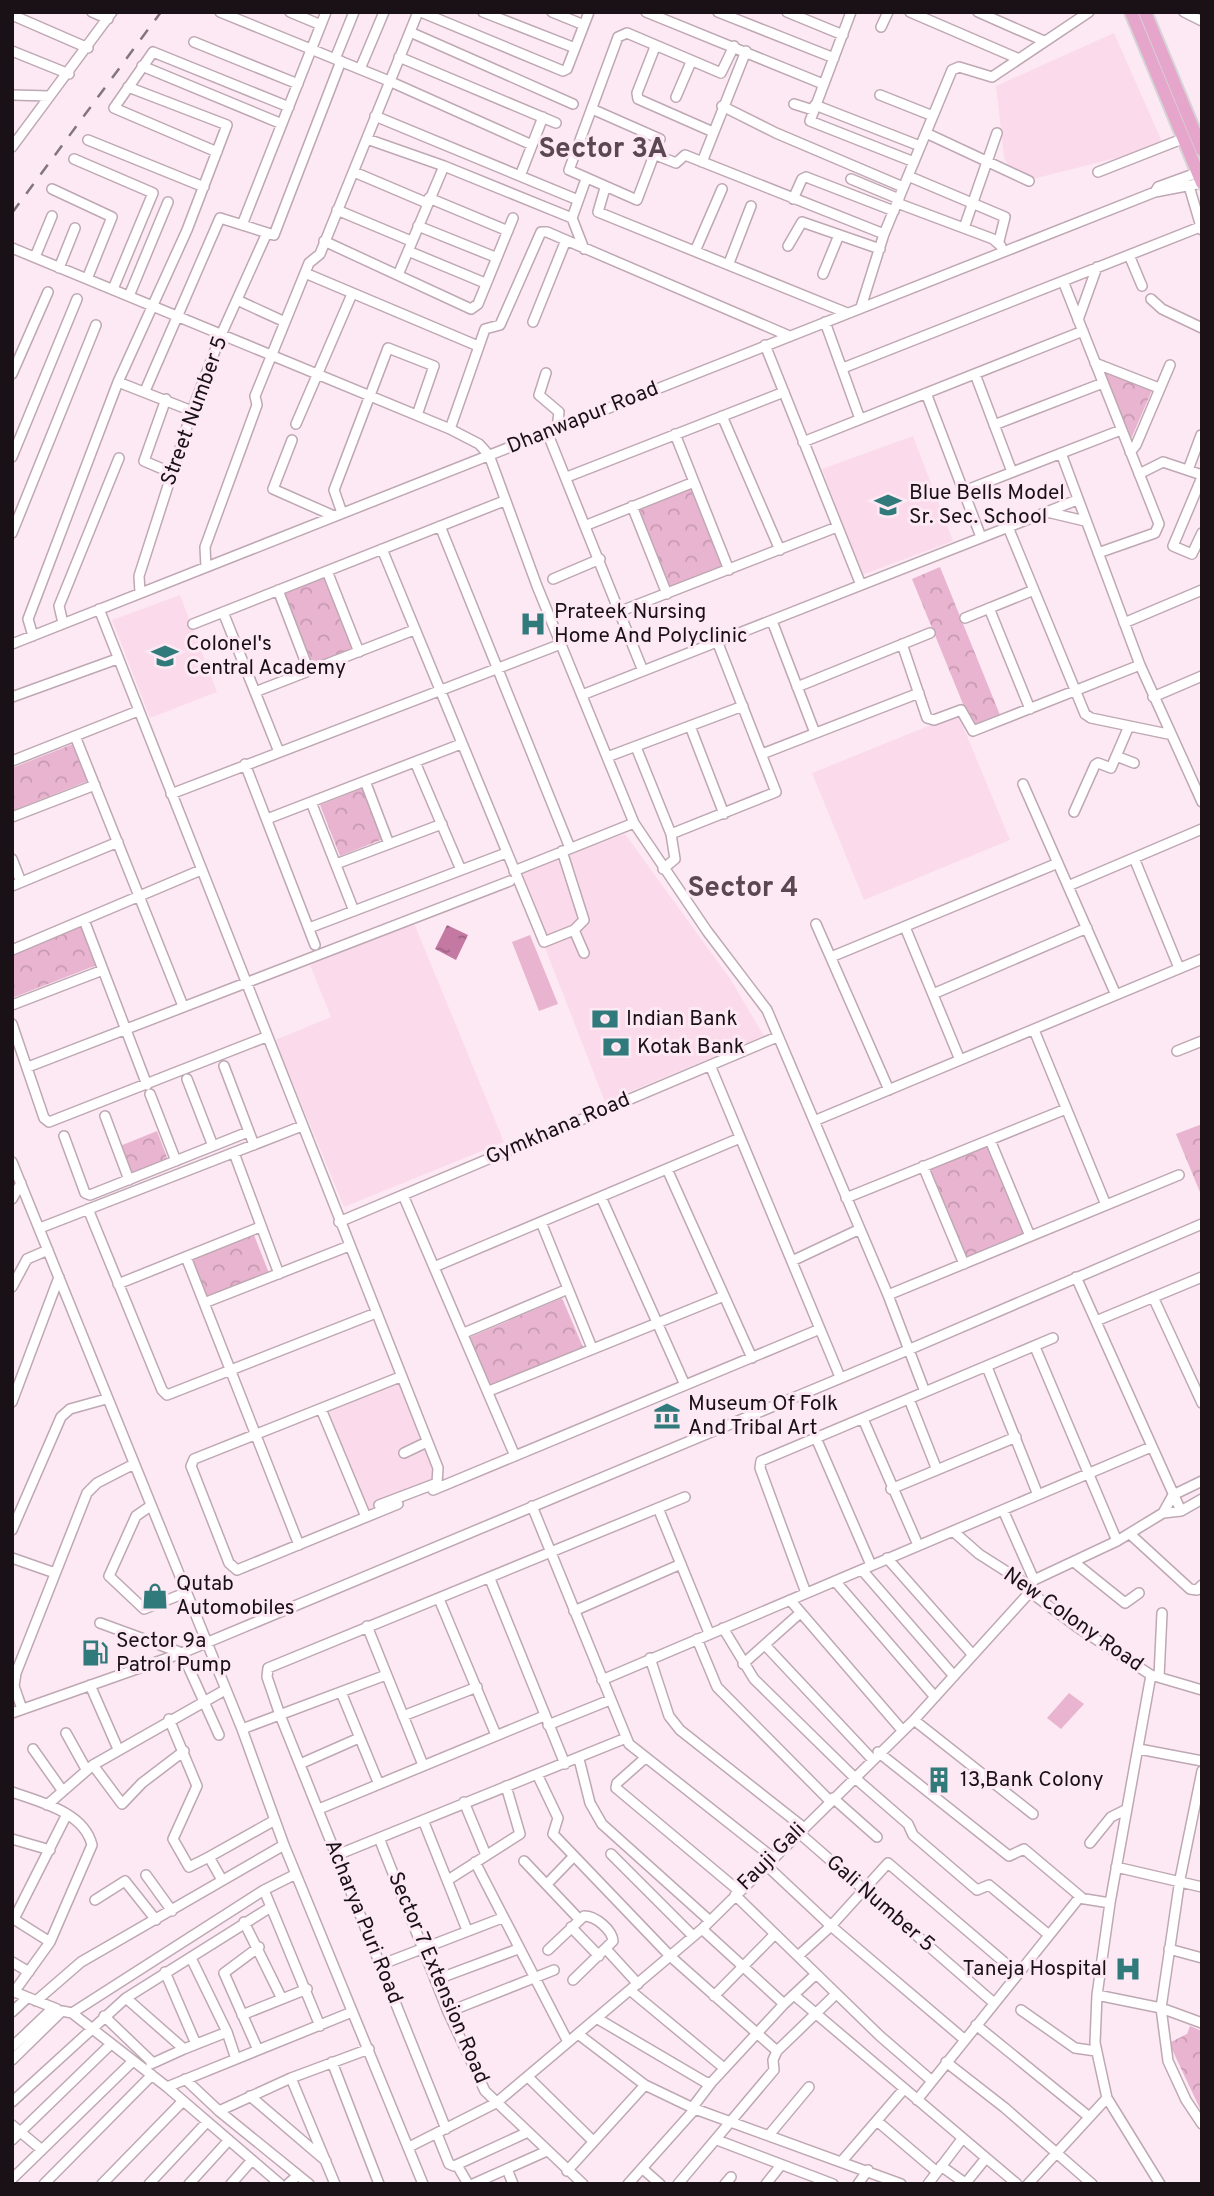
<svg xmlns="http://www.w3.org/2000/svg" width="1214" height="2196" font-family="Overpass,sans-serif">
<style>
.built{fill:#fbdbeb}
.forest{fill:url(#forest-crowns)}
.garden{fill:#e9b4d0}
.water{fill:url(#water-ripples)}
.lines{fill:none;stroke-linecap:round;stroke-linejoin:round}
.minor-casing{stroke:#bea8b3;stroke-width:12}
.major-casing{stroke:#d6d4d5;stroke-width:16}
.minor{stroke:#fff;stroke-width:9}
.major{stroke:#e6a5cb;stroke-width:12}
.rail{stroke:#83757c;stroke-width:2.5;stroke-dasharray:12 12;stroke-linecap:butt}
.labels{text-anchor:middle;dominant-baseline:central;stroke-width:6;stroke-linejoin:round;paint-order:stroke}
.street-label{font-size:21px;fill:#191115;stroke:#fde9f3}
.poi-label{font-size:21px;fill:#191115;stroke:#fde9f3;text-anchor:start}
.district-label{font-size:28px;font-weight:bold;fill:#5b4752;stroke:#fde9f3}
</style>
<defs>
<pattern id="forest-crowns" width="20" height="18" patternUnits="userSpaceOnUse" patternTransform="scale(1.75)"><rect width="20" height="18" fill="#e9b4d0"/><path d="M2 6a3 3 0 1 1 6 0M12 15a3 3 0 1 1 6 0" fill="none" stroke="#c79ab2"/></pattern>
<pattern id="water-ripples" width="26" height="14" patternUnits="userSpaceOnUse" patternTransform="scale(1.75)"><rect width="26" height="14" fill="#c379a2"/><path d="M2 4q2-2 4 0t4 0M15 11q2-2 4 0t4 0" fill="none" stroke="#9e6283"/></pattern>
</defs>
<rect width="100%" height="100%" fill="#fde9f3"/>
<path class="built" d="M1114,33L1164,146L1033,179L1008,165L1004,157L996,86Z
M913,436L953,541L862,575L822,469Z
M180,595L217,692L150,718L112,620Z
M958,714L1010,840L864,900L812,773Z
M625,834L731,980L764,1036L605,1102L516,873Z
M414,923L504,1142L344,1207L275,1040L331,1017L310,965Z
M405,1380L445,1480L368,1511L328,1411Z"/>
<path class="forest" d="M1103,371L1153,388L1131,439Z
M691,489L722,567L668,588L637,511Z
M940,567L1000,715L972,726L912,579Z
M325,576L354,649L313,665L284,592Z
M73,744L88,781L12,811V768Z
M363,788L383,839L340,856L320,805Z
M82,925L97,965L12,998V952Z
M1202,1124V1197L1176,1134Z
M157,1131L168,1160L131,1174L120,1146Z
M988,1145L1024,1234L967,1258L930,1169Z
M254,1235L269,1273L205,1298L190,1259Z
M562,1298L583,1347L488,1387L468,1338Z
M1190,2026L1202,2031V2113L1169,2043L1187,2034Z"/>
<path class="garden" d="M530,935L558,1004L539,1011L512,942Z
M1069,1693L1084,1704L1061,1729L1047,1718Z"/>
<path class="water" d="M447,925L468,935L456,960L435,949Z"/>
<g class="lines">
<g class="minor-casing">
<path id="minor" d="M92,12L108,19
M220,12L389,81L532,145
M290,12L321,25
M421,12L563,71L567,69L589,12
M483,12L575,48
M552,12L584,25
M646,12L823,84
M718,12L834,58
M787,12L843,35
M851,12L810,121L914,162
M910,12L1017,58
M978,12L1044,41
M1184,12L1202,21
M12,15L88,48
M881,27L888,12
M410,32L573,104
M194,42L298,84
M655,47L637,93L638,99L713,132
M12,51L69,74
M399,57L556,123
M335,59L354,12
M142,66L282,124
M360,69L384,12
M12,95L49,96
M880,95L933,116
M676,97L691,62
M794,104L813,110
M815,105L920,146
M722,106L776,133L903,187
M592,109L660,139L637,200L569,170L618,37L627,33L721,73L734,46
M375,116L578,200
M926,133L1029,181
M367,139L444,166L572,218
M88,140L204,187
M12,147L112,12
M217,152L114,108L153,52L289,107
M656,155L676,163L685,155L884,234
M74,159L153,193L113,289
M702,162L746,51
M354,172L427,203
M1098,172L1182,139
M520,176L543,117
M908,176L1005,217L999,241
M851,179L899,199
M1189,186L1202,230
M605,188L598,212L847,313
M52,189L112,217L87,279
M1155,192L1158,187L1202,171
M429,198L508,231
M793,199L802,179L806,177L894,211
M897,203L993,239L1001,246
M337,210L411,241
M242,225L326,12
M418,226L495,257
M964,228L997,133
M324,241L471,309L478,304L513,218
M788,246L802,222L880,249
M12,248L450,429L479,444L489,455L537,586L634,823L707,931L767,1010L888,1295L925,1392
M584,249L572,218L586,179
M696,249L722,189
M408,251L485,283
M1129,255L1142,286
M35,257L52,216
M729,263L751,206
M59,268L75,228
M305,273L478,346
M823,274L839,235
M398,275L444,166
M1063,281L1159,524L1155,533L1098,553
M129,296L168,202
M1151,299L1162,309L1202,328
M237,300L285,322
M861,307L884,234L952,70L959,67L992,77L1089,12
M1078,320L1097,267
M533,322L566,240
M825,322L860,419
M765,345L861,585
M1095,363L1159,388
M843,368L1200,227
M546,373L539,395L559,412L557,428
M12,374L48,292
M975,374L1012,472
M118,382L192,411
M145,391L220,218L274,235L341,61
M926,393L981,537
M166,399L144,461L172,473
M722,416L780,550
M296,424L352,294
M994,425L1103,383
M450,429L485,329L500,325L541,232H547L787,335
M547,432L643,671
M675,434L729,570
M292,440L273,489L334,516
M803,442L1083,331
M1130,452L1136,445L1170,365
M1061,453L1140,665L1202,802
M12,457L77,299
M1188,470L1201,435
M1139,474L1163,462L1202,475
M567,477L784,392
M1202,477L1173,546L1192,554L1202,533
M964,491L1121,430
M632,506L667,594
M1047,512L1085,521
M342,513L334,490L388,348L434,366L417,415
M587,525L694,482
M440,526L570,848
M1008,527L1085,714L1091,718L1168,734
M12,533L96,325
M382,549L544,942L574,930L584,920L562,851
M206,567L205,547L257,405L255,396L309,263L320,254L418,12
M327,571L359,652
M553,579L600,559
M278,590L309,671
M140,592L139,576L192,411L221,335L266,235
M989,608L1030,709
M99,609L438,1468L437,1483L379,1505
M621,611L837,527
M223,612L279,752
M965,618L1034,590
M772,621L815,733
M63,623L59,606L119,458
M1124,623L1202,590
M193,624L504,501
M33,636L28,619L118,382L187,230L227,125L128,87
M12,644L1155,192L1202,183
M902,644L927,718L934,720L961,710L973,731L1140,665
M797,687L930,633
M255,692L414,630
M582,695L1077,500
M12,697L117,659
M1153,697L1202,676
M690,726L724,814
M75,736L183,1006
M636,747L671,834L675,859L663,869
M762,754L919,693
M1116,756L1134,763
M607,757L743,706
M12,761L138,711
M415,762L461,870
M245,764L315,945
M365,781L389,844
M1023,784L1116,995
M171,794L561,644
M311,802L354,911
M1074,812L1095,765L1098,763L1111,768L1129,726
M12,817L95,785
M267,819L461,744
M671,834L776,792L717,641
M1134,858L1179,968
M12,859L21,882
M336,864L442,824
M514,871L634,823
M12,886L118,842
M1068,886L1202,829
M84,920L147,1085
M816,924L889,1090
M905,927L960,1060
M309,928L506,853
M574,930L584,953
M12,950L201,870
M831,957L1058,863
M933,994L1087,928
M12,1005L103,970
M12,1024L44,1118L49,1122L266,1037
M1034,1030L1106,1205
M1177,1051L1202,1041
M710,1065L840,1377
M224,1066L254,1145
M28,1067L510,881
M187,1079L213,1146
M150,1094L176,1161
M105,1116L129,1180
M814,1121L1202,959
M64,1136L85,1193L90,1195L248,1132
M990,1140L1030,1236
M234,1153L279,1274
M12,1162L242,1729L284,1845L423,2184
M923,1166L964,1264
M667,1169L752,1358
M403,1195L515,1456
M601,1197L685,1385
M846,1198L1066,1109
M12,1199L21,1183
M88,1209L162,1390L167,1395L376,1313
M339,1222L777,1037
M541,1222L592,1348
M40,1228L302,1126
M186,1257L299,1545
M792,1261L860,1229
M434,1267L740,1138
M1076,1277L1181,1511
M118,1284L260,1227
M12,1287L27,1259L48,1250
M888,1295L1179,1175
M1153,1297L1202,1403
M204,1303L349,1246
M1096,1321L1202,1277
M464,1333L568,1289
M1035,1347L1117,1541
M987,1367L1038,1495
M489,1391L724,1296
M909,1399L937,1470
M12,1402L59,1277
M321,1409L366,1517
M863,1419L918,1545
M816,1438L871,1565
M404,1453L427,1442
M891,1489L1016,1437
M433,1490L820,1329
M398,1504L237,1570L229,1563L191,1466L194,1459L400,1377
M532,1506L629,1744L772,1857
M149,1507L136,1516L109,1576L144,1609L185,1593
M658,1508L709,1633
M1003,1510L1034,1580
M1163,1513L1173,1495L1202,1481
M12,1530L61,1417L70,1409L106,1399
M954,1532L979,1554L1029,1586
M1130,1534L1190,1589L1197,1590L1202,1585
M12,1558L55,1573
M887,1558L972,1654
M1074,1562L1125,1603L1139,1593
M862,1570L954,1676
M490,1579L565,1764
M835,1581L935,1697
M1029,1586L1034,1580L1117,1541L1163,1513L1181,1511L1202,1499
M1029,1587L1030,1592L1077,1627L1151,1675L1202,1690
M806,1593L760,1468L761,1461L1053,1338
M439,1599L496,1735
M790,1600L902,1730
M574,1611L681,1564
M100,1623L182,1653L219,1735
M367,1626L423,1765
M723,1628L754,1679L854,1777L908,1824L913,1835L977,1890L989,1885L1049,1935
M697,1639L717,1687L830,1801
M765,1645L872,1759
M650,1658L669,1716L680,1730L803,1827
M743,1664L799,1614
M1151,1675L1110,1903L1097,1995L1095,2043L1107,2098L1160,2184
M1159,1677L1162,1613
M602,1680L1151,1447
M90,1685L118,1749
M341,1692L378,1782
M22,1709L14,1686L16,1673L87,1493L97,1483L132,1465
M12,1713L182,1653L908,1350L1202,1224
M403,1716L477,1687
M169,1719L197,1786L173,1839L189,1867L209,1857L222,1880
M914,1720L1033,1814
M548,1725L610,1700
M242,1729L386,1675
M66,1733L86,1769
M33,1749L62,1790
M1139,1749L1202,1761
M878,1752L1009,1856L1024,1849L1081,1897
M579,1759L590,1803L602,1824L710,1921
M644,1759L617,1783L616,1788L739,1891
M300,1764L359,1738
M93,1765L122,1804L142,1783L184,1751
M1202,1771L1180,1879L1161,2008L1168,2061L1186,2100L1202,2124
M537,1774L558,1818L553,1834L670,1956L777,2051
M12,1792C40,1802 84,1812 92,1845L50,1942L14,1992
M833,1798L877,1837
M464,1802L486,1855
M47,1805L93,1765L225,1690
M319,1809L544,1716
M423,1820L467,1930
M798,1832L994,2003
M379,1838L448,2012L485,2091L583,2184
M12,1839L50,1850
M1090,1843L1111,1817L1125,1810
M611,1854L693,1936
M337,1855L626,1738
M209,1857L275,1820
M524,1861L579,1919
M475,1862L568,2042
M765,1864L831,1926L965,2040
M1116,1867L1202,1887
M296,1874L264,1890L320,2026
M146,1875L172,1911
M448,1880L520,1834L506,1786
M547,1884L574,1856
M735,1895L880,2036L932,2081
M95,1900L125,1881L156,1920
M12,1918L50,1942
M14,1919L67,1814
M244,1922L282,1999
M571,1927L599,1956
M702,1929L784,2004
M606,1949L638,1984
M1169,1949L1202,1958
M548,1950L584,1916C596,1916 612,1930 613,1941L573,1980
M798,1956L831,1926L888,1863L1018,1974
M191,1958L227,2032L236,2059
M12,1962L29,1972
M380,1965L502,1918
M165,1972L196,2044
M435,1980L518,1949
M12,1991L57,2009
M631,1991L724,2068
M794,1995L1017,2184
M1097,1995L1161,2008L1202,2023
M714,1996L775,1934
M126,1998L184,2049L227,2032
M36,2001L81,1962L284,1845
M1021,2010L1075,2048L1096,2051
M12,2012L27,1998
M448,2012L554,1970
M72,2013L264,1890
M242,2015L307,1989
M104,2016L153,2063
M598,2019L705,2082L711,2083L784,2004L816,1974
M976,2025L1088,2116
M578,2034L645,2085L695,2109L901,2184
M12,2047L53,2008
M258,2050L224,1973L259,1947
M12,2060L62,2011L72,2013L167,2087L280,2184
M332,2062L379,2184
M946,2062L1005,2108L1092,2184
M151,2064L184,2049
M528,2077L593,2141
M291,2078L335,2184
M185,2079L219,2111
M167,2087L352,2012
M250,2096L326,2161
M917,2100L1079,1898L1110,1903
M12,2102L126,1998L271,1907
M692,2108L711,2083
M877,2121L937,2172
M12,2125L42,2150
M446,2129L280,1715L267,1677L268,1668L685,1497
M437,2134L449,2164L454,2166L528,2132
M769,2135L809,2087
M12,2140L111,2044
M717,2140L833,2184
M409,2147L496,2103L702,1929L914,1720L1030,1592
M842,2161L904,2089
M457,2165L468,2184
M941,2166L965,2183
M507,2169L513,2184
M643,2169L660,2184
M567,2171L645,2085
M12,2179L132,2062
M44,2184L152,2075
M102,2184L183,2101
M149,2184L207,2122
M189,2184L229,2140
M231,2184L252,2160
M288,2184L298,2175
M309,2184L219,2111L291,2078L369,2049
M473,2184L547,2151
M628,2184L695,2109
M678,2184L774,2070L773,2060L777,2051L836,1994
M725,2184L731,2177
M766,2184L781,2165
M858,2184L868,2170
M928,2184L962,2139
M965,2184L986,2158
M1028,2184L1107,2098"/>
</g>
<g class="major-casing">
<path id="major" d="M1131,12L1202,183
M1145,12L1202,150"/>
</g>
<use href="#minor" class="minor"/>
<use href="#major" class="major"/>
<path class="rail" d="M12,213L161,12"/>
</g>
<defs>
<g id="school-bare" transform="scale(2.1)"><path d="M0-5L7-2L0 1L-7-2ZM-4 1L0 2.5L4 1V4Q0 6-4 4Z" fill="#317a7b" stroke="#fde9f3" stroke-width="2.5" paint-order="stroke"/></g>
<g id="hospital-bare" transform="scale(2.1)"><path d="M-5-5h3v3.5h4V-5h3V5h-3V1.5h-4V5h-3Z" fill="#317a7b" stroke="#fde9f3" stroke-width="2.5" paint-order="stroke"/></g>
<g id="bank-bare" transform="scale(2.1)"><path d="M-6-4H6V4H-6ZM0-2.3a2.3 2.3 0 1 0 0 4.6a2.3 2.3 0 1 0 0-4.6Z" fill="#317a7b" stroke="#fde9f3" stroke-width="2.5" paint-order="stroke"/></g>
<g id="museum-bare" transform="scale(2.1)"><path d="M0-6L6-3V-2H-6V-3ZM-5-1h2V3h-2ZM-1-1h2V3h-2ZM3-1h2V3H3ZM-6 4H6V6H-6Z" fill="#317a7b" stroke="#fde9f3" stroke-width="2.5" paint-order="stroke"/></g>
<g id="shop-bare" transform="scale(2.1)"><path d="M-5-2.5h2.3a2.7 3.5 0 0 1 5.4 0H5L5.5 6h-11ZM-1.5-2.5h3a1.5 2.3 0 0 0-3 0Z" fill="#317a7b" stroke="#fde9f3" stroke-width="2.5" paint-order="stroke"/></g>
<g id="fuel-bare" transform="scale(2.1)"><path d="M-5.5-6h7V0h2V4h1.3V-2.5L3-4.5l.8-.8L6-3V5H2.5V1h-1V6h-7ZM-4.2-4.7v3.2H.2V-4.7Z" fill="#317a7b" stroke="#fde9f3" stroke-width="2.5" paint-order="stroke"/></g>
<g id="building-bare" transform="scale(2.1)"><path d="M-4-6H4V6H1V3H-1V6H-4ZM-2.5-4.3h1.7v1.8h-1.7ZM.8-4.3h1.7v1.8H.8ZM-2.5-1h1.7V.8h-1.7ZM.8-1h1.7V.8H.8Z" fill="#317a7b" stroke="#fde9f3" stroke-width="2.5" paint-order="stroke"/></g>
</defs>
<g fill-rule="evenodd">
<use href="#school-bare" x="888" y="505"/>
<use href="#hospital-bare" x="533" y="624"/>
<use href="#school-bare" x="165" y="656"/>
<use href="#bank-bare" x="605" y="1019"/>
<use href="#bank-bare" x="616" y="1047"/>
<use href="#museum-bare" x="667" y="1416"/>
<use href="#shop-bare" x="155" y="1596"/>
<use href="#fuel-bare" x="95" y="1653"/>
<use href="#building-bare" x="939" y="1780"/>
<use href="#hospital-bare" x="1128" y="1969"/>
</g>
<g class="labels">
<g class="street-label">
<text transform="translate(195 411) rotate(-70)">Street Number 5</text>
<text transform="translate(583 418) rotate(-22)">Dhanwapur Road</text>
<text transform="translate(558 1129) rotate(-23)">Gymkhana Road</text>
<text transform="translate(1073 1620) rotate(35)">New Colony Road</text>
<text transform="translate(772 1857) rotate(-45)">Fauji Gali</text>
<text transform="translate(880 1904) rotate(41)">Gali Number 5</text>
<text transform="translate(363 1922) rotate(68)">Acharya Puri Road</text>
<text transform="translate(438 1978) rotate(67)">Sector 7 Extension Road</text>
</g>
<g class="poi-label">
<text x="909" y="493">Blue Bells Model<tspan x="909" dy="24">Sr. Sec. School</tspan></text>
<text x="554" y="612">Prateek Nursing<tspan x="554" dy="24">Home And Polyclinic</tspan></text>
<text x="186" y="644">Colonel's<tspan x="186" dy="24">Central Academy</tspan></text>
<text x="626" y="1019">Indian Bank</text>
<text x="637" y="1047">Kotak Bank</text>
<text x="688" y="1404">Museum Of Folk<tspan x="688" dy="24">And Tribal Art</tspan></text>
<text x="176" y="1584">Qutab<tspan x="176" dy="24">Automobiles</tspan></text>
<text x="116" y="1641">Sector 9a<tspan x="116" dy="24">Patrol Pump</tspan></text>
<text x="960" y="1780">13,Bank Colony</text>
<text x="1107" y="1969" text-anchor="end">Taneja Hospital</text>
</g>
<g class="district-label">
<text x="603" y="150">Sector 3A</text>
<text x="743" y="889">Sector 4</text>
</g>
</g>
<rect width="1214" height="2196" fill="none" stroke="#191115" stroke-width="28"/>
</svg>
